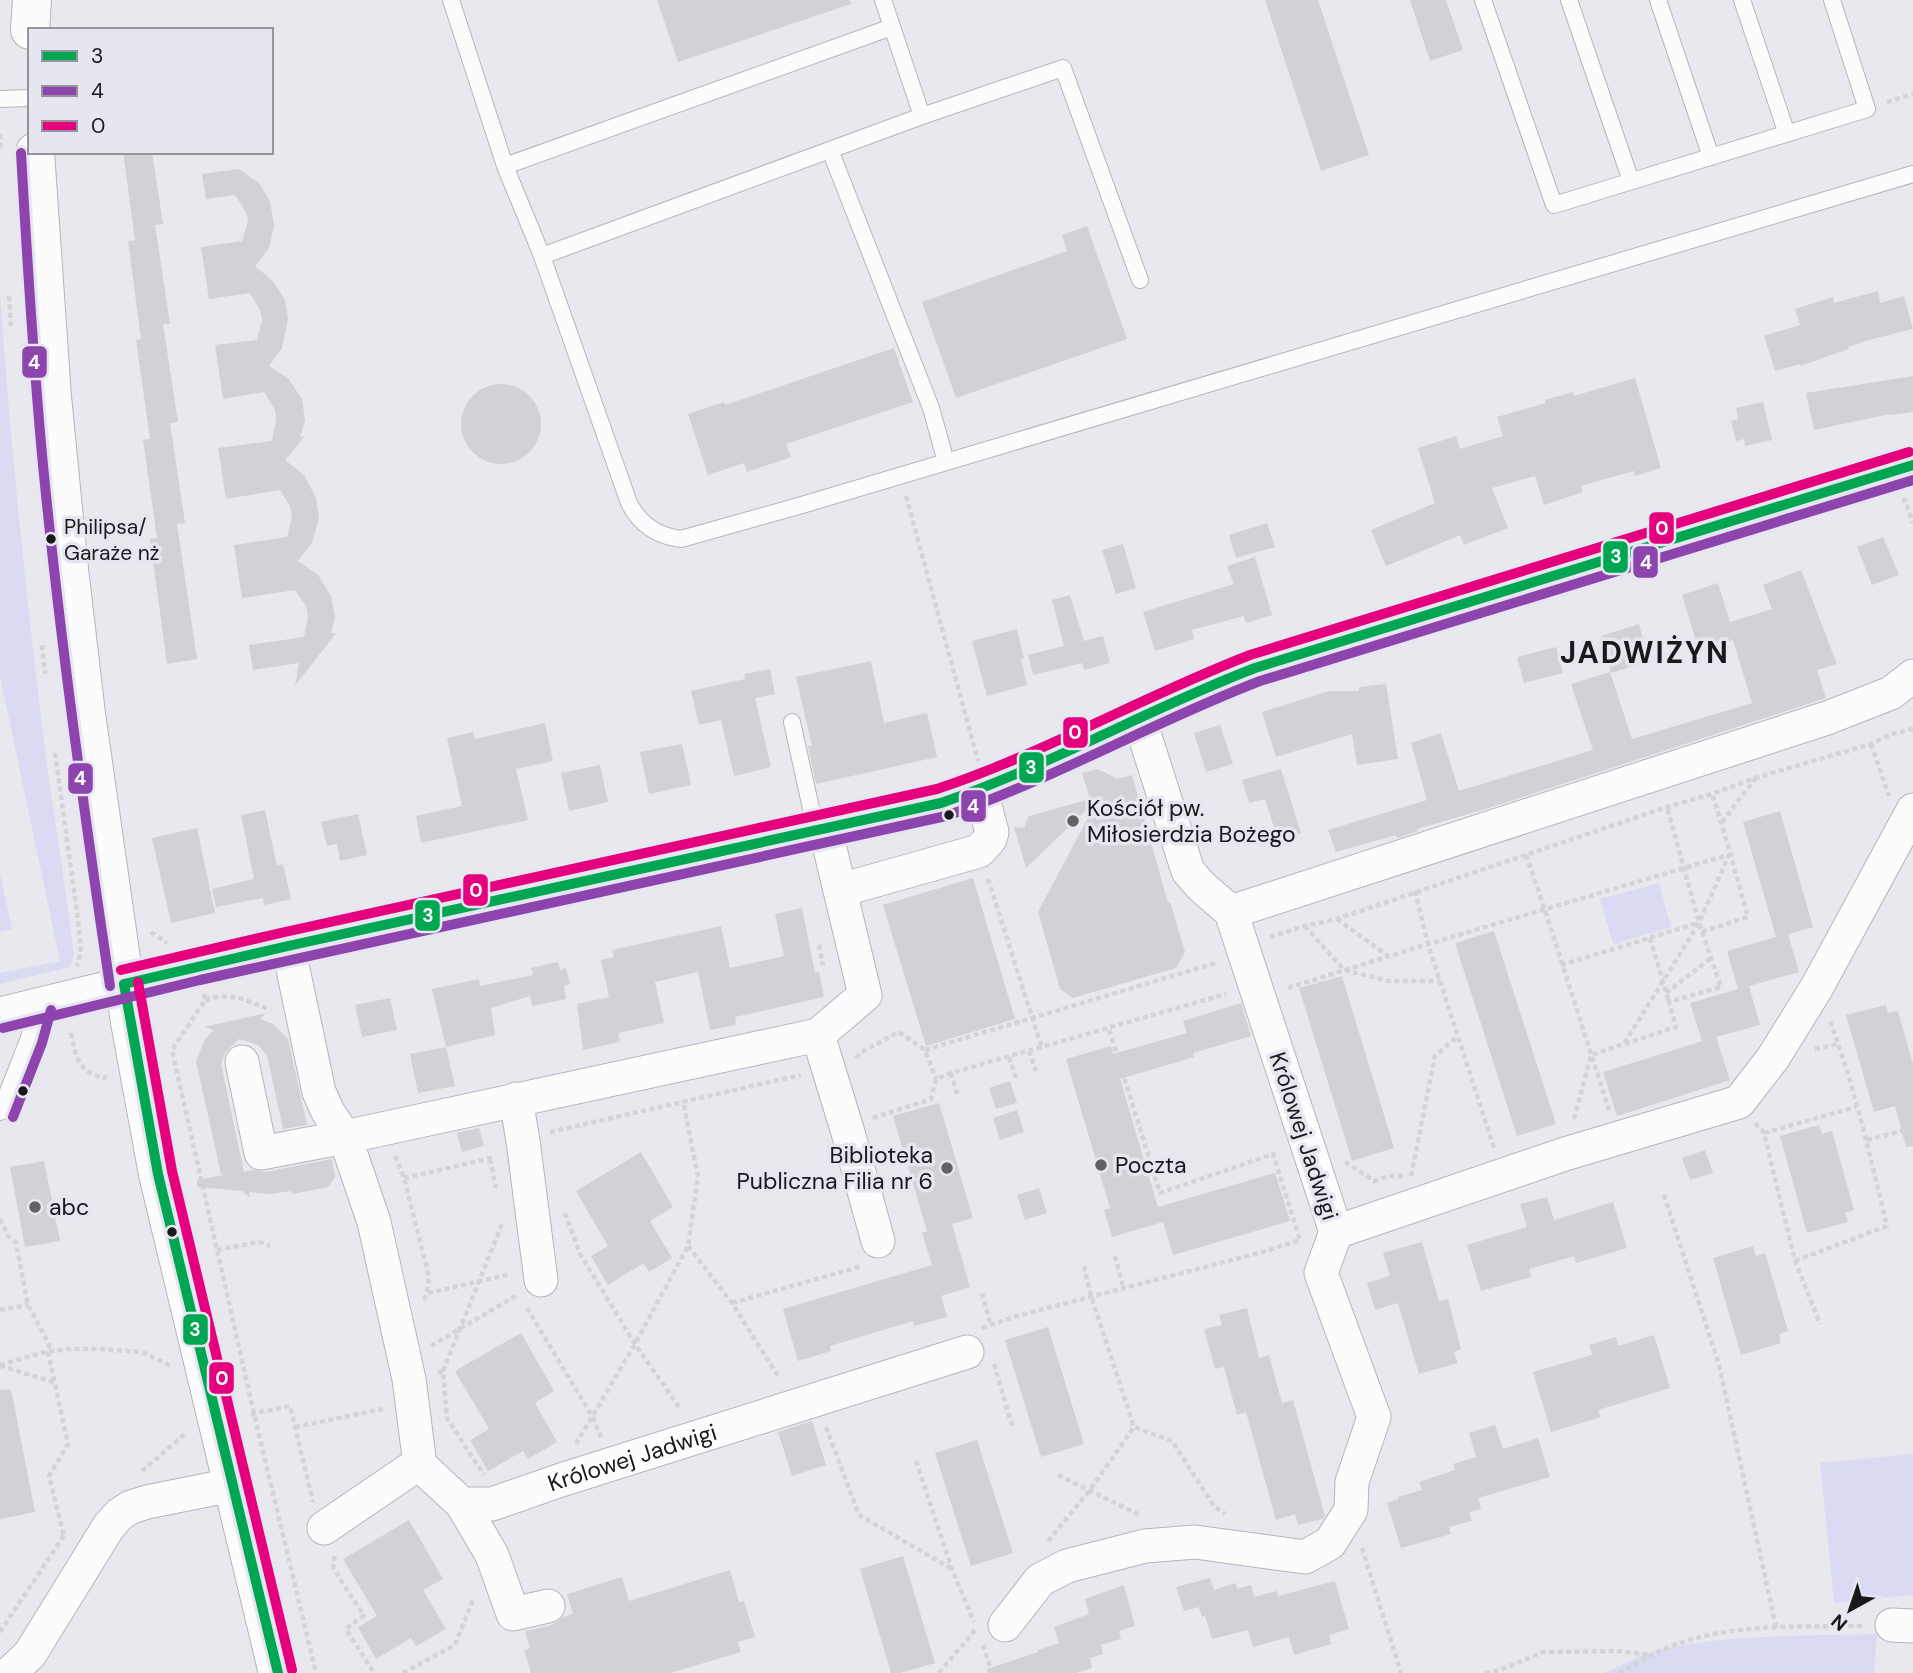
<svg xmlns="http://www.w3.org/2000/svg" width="1913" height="1673" font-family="'DM Sans',sans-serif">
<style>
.green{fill:#dadbf2}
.building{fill:#d1d1d6}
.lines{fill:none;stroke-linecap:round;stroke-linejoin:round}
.service-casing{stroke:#b5b5ba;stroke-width:18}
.minor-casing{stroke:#b5b5ba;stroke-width:35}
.tertiary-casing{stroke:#b5b5ba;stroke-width:40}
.path{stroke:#d4d4d6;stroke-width:4.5;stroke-dasharray:5 3.5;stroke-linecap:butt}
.service{stroke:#fcfcfc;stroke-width:16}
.minor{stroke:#fcfcfc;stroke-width:33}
.tertiary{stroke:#fcfcfc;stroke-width:38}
.bus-1-casing{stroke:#e6e6f0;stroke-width:16}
.bus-2-casing{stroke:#e6e6f0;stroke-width:16}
.bus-3-casing{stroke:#e6e6f0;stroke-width:16}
.bus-1{stroke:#00a651;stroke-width:10}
.bus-2{stroke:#8e44ad;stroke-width:10}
.bus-3{stroke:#e5007d;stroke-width:10}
.bus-dot{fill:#19191c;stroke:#e6e6f0;stroke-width:2.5}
.poi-dot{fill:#616166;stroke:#e6e6f0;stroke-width:2.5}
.labels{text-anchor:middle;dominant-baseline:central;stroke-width:7;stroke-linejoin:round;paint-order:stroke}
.bus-label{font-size:21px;fill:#19191c;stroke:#e6e6f0;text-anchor:start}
.poi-label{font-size:23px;fill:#19191c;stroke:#e6e6f0;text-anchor:start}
.street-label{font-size:23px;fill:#19191c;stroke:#e6e6f0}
.district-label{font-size:30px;font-weight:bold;letter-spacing:2px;fill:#19191c;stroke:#e6e6f0}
.line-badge{stroke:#e6e6f0;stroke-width:2.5}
.badge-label{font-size:19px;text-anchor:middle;font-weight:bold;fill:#fff}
</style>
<rect width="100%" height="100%" fill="#e8e8ee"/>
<path class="green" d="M0,293C11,451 27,608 47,765C56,828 66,891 74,955L70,967L0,984V973L60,961L0,676Z
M0,874L12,929L0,932Z
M1659,883L1671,927L1613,944L1600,899Z
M1913,1454V1595L1834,1603L1820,1463Z
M1877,1634L1874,1673H1604C1623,1665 1643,1653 1663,1649C1730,1634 1809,1636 1877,1634Z"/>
<path class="building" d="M657,0H850L851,4L678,62Z
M1265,0H1318L1369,155L1321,171Z
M1410,0H1446L1463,50L1430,61Z
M123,152H152L163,224L155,225L170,324H163L178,422L170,423L185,523L177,524L197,659L167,664L150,539L157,538L143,440L150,439L136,340L141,339L128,241L135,240Z
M239,169L259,183L270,201L274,226L269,248L255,266L273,281L285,300L288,319L282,348L269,366L288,378L302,399L305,420L300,437L305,436L285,460L304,475L316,498L319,518L312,543L298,561L318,575L331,596L335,617L331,633H336L295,686L299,663L253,670L249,645L304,637L308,617L306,606L295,590L242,598L234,545L287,537L292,517L290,506L280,490L226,499L218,448L272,441L276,419L275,410L264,392L223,399L215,345L257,340L262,320L260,310L250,293L209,299L201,247L242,241L248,221L246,212L235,195L206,199L202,174Z
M1087,226L1127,339L956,398L922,302L1067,251L1062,235Z
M1878,291L1880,303L1904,296L1913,329L1869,340L1848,347L1849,349L1800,366V364L1775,371L1764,336L1800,325L1795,309L1833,297L1834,303Z
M894,348L913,402L786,444L791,457L747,472L744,463L708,475L688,414L724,402L725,405Z
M1913,376V412L1891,415L1890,414L1814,430L1806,393Z
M1635,378L1661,468L1635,476L1634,471L1580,486L1583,492L1544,505L1535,476L1492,488L1508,528L1464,545L1460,535L1386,566L1371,530L1435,503L1418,448L1456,436L1460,449L1503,436L1497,417L1546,403L1545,400L1573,392L1574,396Z
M461 424a40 40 0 1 1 80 0a40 40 0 1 1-80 0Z
M1763,402L1772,440L1745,446L1744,439L1736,441L1731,421L1738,419L1736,408Z
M1267,523L1275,547L1236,558L1229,535Z
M1883,537L1899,575L1872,585L1857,547Z
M1123,544L1136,588L1116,594L1102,550Z
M1255,557L1272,615L1246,623L1244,616L1192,630L1194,639L1155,651L1143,612L1234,584L1227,566Z
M1801,570L1837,664L1817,670L1826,698L1489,808L1417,829L1418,831L1397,838L1396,835L1336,852L1328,830L1427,800L1411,743L1441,733L1459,791L1593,750L1571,684L1610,672L1632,739L1752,703L1733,640L1699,651L1682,595L1718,583L1730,622L1772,609L1763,585Z
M1070,595L1084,641L1103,636L1110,663L1084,670L1082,663L1033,675L1028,655L1064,646L1052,600Z
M1639,624L1649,661L1611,673L1601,636Z
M1017,629L1024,659H1021L1027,685L987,696L972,641Z
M1556,647L1563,673L1524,683L1517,657Z
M871,661L884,723L927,713L937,757L816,784L808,746H812L796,677Z
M770,669L775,694L755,698L771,767L734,776L721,720L699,725L691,691L745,679L744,674Z
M1386,684L1398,759L1357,765L1352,734L1276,757L1262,712L1329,691H1359V687Z
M545,723L553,761L516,769L528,820L421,843L416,816L462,806L447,738L473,732L475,739Z
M1220,725L1233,764L1206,772L1194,733Z
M682,744L691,785L649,794L640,752Z
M600,765L608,802L569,811L561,773Z
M1098,769L1117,779L1132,775L1168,903L1170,902L1185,952L1176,968L1073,998L1060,989L1038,912L1098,799L1026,868L1014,827L1024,828L1029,816L1090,799L1082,773Z
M1281,769L1301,833L1278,840L1265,799L1249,803L1242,780Z
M265,810L277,866L283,864L291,899L264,905L263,898L216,907L212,889L254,879L241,815Z
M1780,811L1813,927L1788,934L1799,972L1749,986L1760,1025L1716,1037L1730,1080L1617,1116L1603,1072L1716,1037L1702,1041L1690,1003L1738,989L1727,951L1776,937L1743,822Z
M358,814L367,855L340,861L337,844L327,846L321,822Z
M197,828L215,913L171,923L152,838Z
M973,878L1015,1019L926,1046L883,905Z
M802,908L815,973L819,972L824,997L735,1017L736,1025L710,1030L698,972L655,982L664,1023L618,1033L620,1042L583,1050L577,1004L609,997L601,960L614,957L612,950L721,926L730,968L784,956L775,914Z
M1494,931L1556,1124L1517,1136L1455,943Z
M558,962L560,970L566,968L570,984L564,986L566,999L532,1006L530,996L491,1008L495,1035L446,1047L432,989L479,979L480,986L533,975L531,968Z
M1342,976L1394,1148L1352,1161L1299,988Z
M390,998L397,1030L362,1037L355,1005Z
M1241,1003L1251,1036L1193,1053L1194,1057L1120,1079L1158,1207L1275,1173L1290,1221L1173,1255L1163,1222L1112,1237L1104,1210L1110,1208L1066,1059L1111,1046L1113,1054L1187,1033L1183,1021Z
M1886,1005L1888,1013L1898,1011L1913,1064V1146L1906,1147L1895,1106L1874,1112L1846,1015Z
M266,1013L260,1019L273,1024L288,1039L307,1125L283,1129L267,1055L258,1045L239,1039L225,1053L221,1064L244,1172L253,1170L265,1172L332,1159L335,1177L328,1187L293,1194L292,1191L270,1194L249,1192L250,1198L242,1191L197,1187V1180L223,1175L221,1174L196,1061L205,1039L214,1030L204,1027Z
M446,1047L455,1086L418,1093L410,1054Z
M1010,1081L1017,1103L996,1109L989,1088Z
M939,1103L973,1218L952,1224L970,1287L941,1296L947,1317L914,1326L913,1321L830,1346L831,1351L798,1361L783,1309L932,1265L922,1233L927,1231L893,1116Z
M1017,1110L1024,1132L1000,1140L993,1118Z
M1819,1125L1822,1134L1832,1131L1854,1210L1845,1213L1848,1222L1807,1233L1780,1136Z
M479,1128L484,1146L462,1152L457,1133Z
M1705,1150L1713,1173L1690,1180L1682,1158Z
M641,1152L673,1207L650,1221L672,1258L649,1272L644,1263L608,1285L591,1256L608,1246L576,1191Z
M44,1161L60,1241L25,1247L10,1167Z
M1039,1188L1047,1213L1025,1220L1017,1195Z
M1547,1197L1554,1220L1613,1202L1627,1248L1576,1263L1574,1256L1529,1269L1531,1277L1481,1291L1467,1245L1527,1227L1520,1204Z
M1422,1242L1439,1301L1448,1299L1461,1349L1454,1352L1458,1363L1419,1374L1398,1303L1375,1310L1367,1283L1390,1276L1383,1253Z
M1753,1246L1756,1256L1765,1253L1788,1331L1779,1334L1781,1343L1741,1355L1713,1258Z
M1247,1308L1259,1358L1269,1355L1282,1403L1293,1400L1325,1516L1322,1519L1298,1525L1295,1514L1276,1520L1246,1412L1237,1415L1224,1367L1215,1369L1204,1329L1222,1325L1219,1315Z
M1048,1327L1084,1444L1041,1457L1005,1340Z
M521,1333L554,1391L535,1403L557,1442L528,1459L523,1451L488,1471L470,1440L489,1429L455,1371Z
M1654,1335L1670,1388L1598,1410L1601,1417L1551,1432L1533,1372L1592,1355L1589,1345L1616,1337L1618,1346Z
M11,1389L35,1512L0,1519V1390Z
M812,1421L826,1465L792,1476L778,1432Z
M1495,1425L1503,1449L1538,1438L1550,1477L1478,1498L1481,1509L1469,1512L1472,1521L1449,1527L1451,1534L1401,1548L1387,1503L1399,1499L1398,1497L1422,1490L1419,1482L1455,1470L1453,1464L1476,1457L1469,1433Z
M977,1440L1013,1553L971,1566L935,1453Z
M409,1520L443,1579L423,1590L446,1629L416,1646L411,1638L376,1659L358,1627L377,1616L343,1559Z
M903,1556L935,1663L900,1673H891L860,1569Z
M730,1570L739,1602L744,1601L755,1637L738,1642L741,1652L670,1673H531L524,1650L530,1648L525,1631L552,1625L563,1617L573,1614L567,1594L622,1577L629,1601Z
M1210,1578L1214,1590L1236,1583L1237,1589L1251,1585L1254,1597L1277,1591L1278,1596L1335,1581L1349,1629L1329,1635L1331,1644L1294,1655L1289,1637L1253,1647L1248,1630L1212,1639L1205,1616L1202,1617L1199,1607L1184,1611L1176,1587Z
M1124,1585L1135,1626L1119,1631L1121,1639L1101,1645L1103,1654L1090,1658L1092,1668L1076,1673H988L987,1669L1038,1652V1650L1059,1643L1054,1627L1089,1614L1085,1599Z"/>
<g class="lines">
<g class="service-casing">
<path id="service" d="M451,0L505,166L542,256L629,503C640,525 657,536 681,539L802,505L1913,174
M883,0L922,116L1063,68L1140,280
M1483,0L1554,205L1867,109L1832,0
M1569,0L1631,181
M1658,0L1711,157
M1742,0L1787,134
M0,99L30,98
M830,150L931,408L946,462
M505,166L892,27
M542,256L922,116
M792,722L816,831
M0,1112L29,1038L38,1006"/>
</g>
<g class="minor-casing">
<g id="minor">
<path d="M841,890L979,851L990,839L992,832L981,791"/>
<path d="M1231,912L1827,718L1891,693L1913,676"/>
<path d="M288,946L319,1092L328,1112L345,1137L374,1222L409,1379L420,1465"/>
<path d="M0,1014L197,966L941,803C1050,770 1147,706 1255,668L1913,465"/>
<path d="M818,1035L847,1129L878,1241"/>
<path d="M242,1062L261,1153L345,1137L818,1035L865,995L825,828"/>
<path d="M516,1099L523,1141L541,1280"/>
<path d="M1336,1232L1565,1154L1739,1102L1773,1058L1817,987L1913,810"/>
<path d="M462,1504L492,1555L513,1614L548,1606"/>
<path id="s1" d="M324,1528L409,1470L420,1465L462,1504H492L561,1480L967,1352"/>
<path d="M1005,1625L1040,1580L1067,1566L1145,1546L1195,1542L1305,1557L1330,1543L1351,1510L1352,1482L1374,1417L1321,1273L1336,1232L1231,912L1201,886L1188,871L1139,718"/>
<path d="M1892,1625L1913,1626"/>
<path d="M10,1673L30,1654L109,1526L120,1514L131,1507L147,1502L232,1485"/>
</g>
</g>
<g class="tertiary-casing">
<path id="tertiary" d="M30,30L32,0
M35,152L52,397L69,569L86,714L130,1022L158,1174L278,1673"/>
</g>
<path class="path" d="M1887,102L1913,94
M0,134L1,148
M9,296L11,326
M906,496L978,761
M1902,501L1905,500L1913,523
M42,645L45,674
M1871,744L1889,796
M55,753L78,919L81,952L77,966
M1722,822L1755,779
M1526,855L1545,910L1609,1110
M988,879L1042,1048
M1415,891L1428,944L1494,1148
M1337,919L1388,956
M1305,926L1344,970L1389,981H1440
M151,932L167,943
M1702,932L1748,917C1736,876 1726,835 1712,794
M1270,937L1305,926L1337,919L1667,807L1712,794L1755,778L1871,744L1892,734L1913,729
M1650,938L1669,1002
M819,945L823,965
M1561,965L1698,923
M1288,988L1428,944L1728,855
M1666,993L1711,958
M204,994L205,1000L172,1050L254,1414L316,1673
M205,1000C231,991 247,1001 271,1010
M71,1033C76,1057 78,1074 107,1078
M1625,1044L1676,1027L1669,1002L1721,987L1699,923L1667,807
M1815,1049L1838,1044
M925,1050L1216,963
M1029,1051L1036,1071
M1009,1057L1016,1078
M856,1058L860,1053L899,1032L925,1050L936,1079
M951,1073L957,1094
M873,1118L931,1099L936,1079L951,1073L1226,994
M1574,1119L1591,1055L1624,1044L1699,923L1729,855
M1755,1123L1764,1133L1795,1261L1820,1324
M550,1132L801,1075
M1764,1133L1856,1107
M1867,1140L1913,1128
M395,1156L404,1178L429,1277L427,1293L423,1302
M490,1159L496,1188
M1345,1162L1374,1181L1389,1176H1403
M1411,1176L1435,1056L1458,1036
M404,1178L492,1158
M1664,1195L1719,1365L1776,1627
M565,1213L580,1254L635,1344L681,1410
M0,1219L8,1236L16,1243L28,1305L49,1344L48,1352L68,1444L49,1476L64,1536
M688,1246L732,1303L780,1379
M217,1250L259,1242L270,1246
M1115,1256L1123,1287
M1795,1261L1887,1226C1870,1157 1855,1087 1830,1021
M1084,1266L1091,1296L1134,1427L1172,1441L1214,1506L1225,1514
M428,1293L511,1274
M982,1293L991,1326
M732,1303L862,1266
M527,1308L592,1416L601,1437
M0,1310L28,1305
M982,1328L1017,1316L1266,1251L1300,1240L1273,1154L1160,1193L1109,1029
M431,1346L517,1295
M994,1364L1013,1429
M0,1365L41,1353L67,1349H99L142,1352L171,1366
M0,1366L54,1382
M443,1371L502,1224
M438,1373L443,1371L447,1418L484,1475
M251,1414L290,1406L313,1502
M295,1427L383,1409
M826,1427L859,1515L952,1569
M576,1444L635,1344L688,1246L698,1177L683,1101
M916,1461L952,1569L974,1622
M142,1471L186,1433
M1058,1475L1142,1516
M1048,1541L1090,1490L1134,1427
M1362,1548L1401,1673
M335,1556L333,1566L343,1584L364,1615L346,1629L374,1673
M0,1632L65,1534
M983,1645L992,1673
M403,1673L455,1645L474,1597
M939,1673L976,1629
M1485,1673L1500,1670L1543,1652L1616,1651L1652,1655
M1619,1673C1638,1663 1657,1651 1677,1644C1736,1623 1801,1627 1863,1626"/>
<use href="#service" class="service"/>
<use href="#minor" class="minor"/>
<use href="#tertiary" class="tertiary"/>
<g class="bus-1-casing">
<path id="bus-1" d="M124,984L288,946L941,803C1049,766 1148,709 1255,668L1913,465
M124,984L158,1174L278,1673"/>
</g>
<g class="bus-2-casing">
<path id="bus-2" d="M21,153C27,257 33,361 43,465C60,639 84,813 110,986
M3,1028L200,980L946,816C1054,779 1153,722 1260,681L1913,480
M13,1117L42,1043L51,1010"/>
</g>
<g class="bus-3-casing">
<path id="bus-3" d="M121,970L285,932L937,789C1045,753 1144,696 1250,655L1909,452
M138,982L172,1171L292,1670"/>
</g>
<use href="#bus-1" class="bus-1"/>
<use href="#bus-2" class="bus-2"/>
<use href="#bus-3" class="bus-3"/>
</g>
<g class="bus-dot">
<circle cx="51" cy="539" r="6"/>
<circle cx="949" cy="815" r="6"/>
<circle cx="23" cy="1091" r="6"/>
<circle cx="172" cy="1232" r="6"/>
</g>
<g class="poi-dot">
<circle cx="1073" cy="821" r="7"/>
<circle cx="1101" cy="1165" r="7"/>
<circle cx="947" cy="1168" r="7"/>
<circle cx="35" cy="1207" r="7"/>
</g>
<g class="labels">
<g class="bus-label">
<text x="64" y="527">Philipsa/<tspan x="64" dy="26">Garaże nż</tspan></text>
</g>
<g class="poi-label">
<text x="1087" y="808">Kościół pw.<tspan x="1087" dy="26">Miłosierdzia Bożego</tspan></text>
<text x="933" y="1155" text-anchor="end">Biblioteka<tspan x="933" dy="26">Publiczna Filia nr 6</tspan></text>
<text x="1115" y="1165">Poczta</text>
<text x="49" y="1207">abc</text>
</g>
<g class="street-label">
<text transform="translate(1304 1136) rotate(72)">Królowej Jadwigi</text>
<text stroke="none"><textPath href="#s1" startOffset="350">Królowej Jadwigi</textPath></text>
</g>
<g class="district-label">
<text x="1645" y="652">JADWIŻYN</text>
</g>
</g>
<g class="line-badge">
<rect x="21" y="345" width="27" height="34" rx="7" fill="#8e44ad"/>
<rect x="1648" y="511" width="27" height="34" rx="7" fill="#e5007d"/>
<rect x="1602" y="540" width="27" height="34" rx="7" fill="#00a651"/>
<rect x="1632" y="545" width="27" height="34" rx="7" fill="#8e44ad"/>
<rect x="1062" y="716" width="27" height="33" rx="7" fill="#e5007d"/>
<rect x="1018" y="751" width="27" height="33" rx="7" fill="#00a651"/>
<rect x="67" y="762" width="27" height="33" rx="7" fill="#8e44ad"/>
<rect x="960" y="789" width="27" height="34" rx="7" fill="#8e44ad"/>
<rect x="462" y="873" width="27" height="34" rx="7" fill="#e5007d"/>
<rect x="414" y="899" width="27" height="33" rx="7" fill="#00a651"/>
<rect x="182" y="1313" width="27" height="33" rx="7" fill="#00a651"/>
<rect x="208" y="1361" width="27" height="34" rx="7" fill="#e5007d"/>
</g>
<g class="badge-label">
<text x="34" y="369">4</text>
<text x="1662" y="535">0</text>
<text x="1616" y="563">3</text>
<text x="1646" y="569">4</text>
<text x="1075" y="739">0</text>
<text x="1031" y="774">3</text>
<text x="80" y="785">4</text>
<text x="973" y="813">4</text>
<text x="476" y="897">0</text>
<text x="428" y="922">3</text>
<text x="195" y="1336">3</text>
<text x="222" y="1385">0</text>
</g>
<rect x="28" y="28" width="245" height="126" fill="#e6e6f0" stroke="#94949b" stroke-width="2"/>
<rect x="42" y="51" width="35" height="10" fill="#00a651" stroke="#94949b" stroke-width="2"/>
<text x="91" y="63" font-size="21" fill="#19191c">3</text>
<rect x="42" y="86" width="35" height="10" fill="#8e44ad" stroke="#94949b" stroke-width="2"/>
<text x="91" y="98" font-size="21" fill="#19191c">4</text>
<rect x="42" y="121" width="35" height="10" fill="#e5007d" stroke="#94949b" stroke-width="2"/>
<text x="91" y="133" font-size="21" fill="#19191c">0</text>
<g transform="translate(1850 1610) rotate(220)" stroke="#e6e6f0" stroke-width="5" paint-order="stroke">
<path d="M0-5L12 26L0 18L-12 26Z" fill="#19191c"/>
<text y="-10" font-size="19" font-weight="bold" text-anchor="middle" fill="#19191c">N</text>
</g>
</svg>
